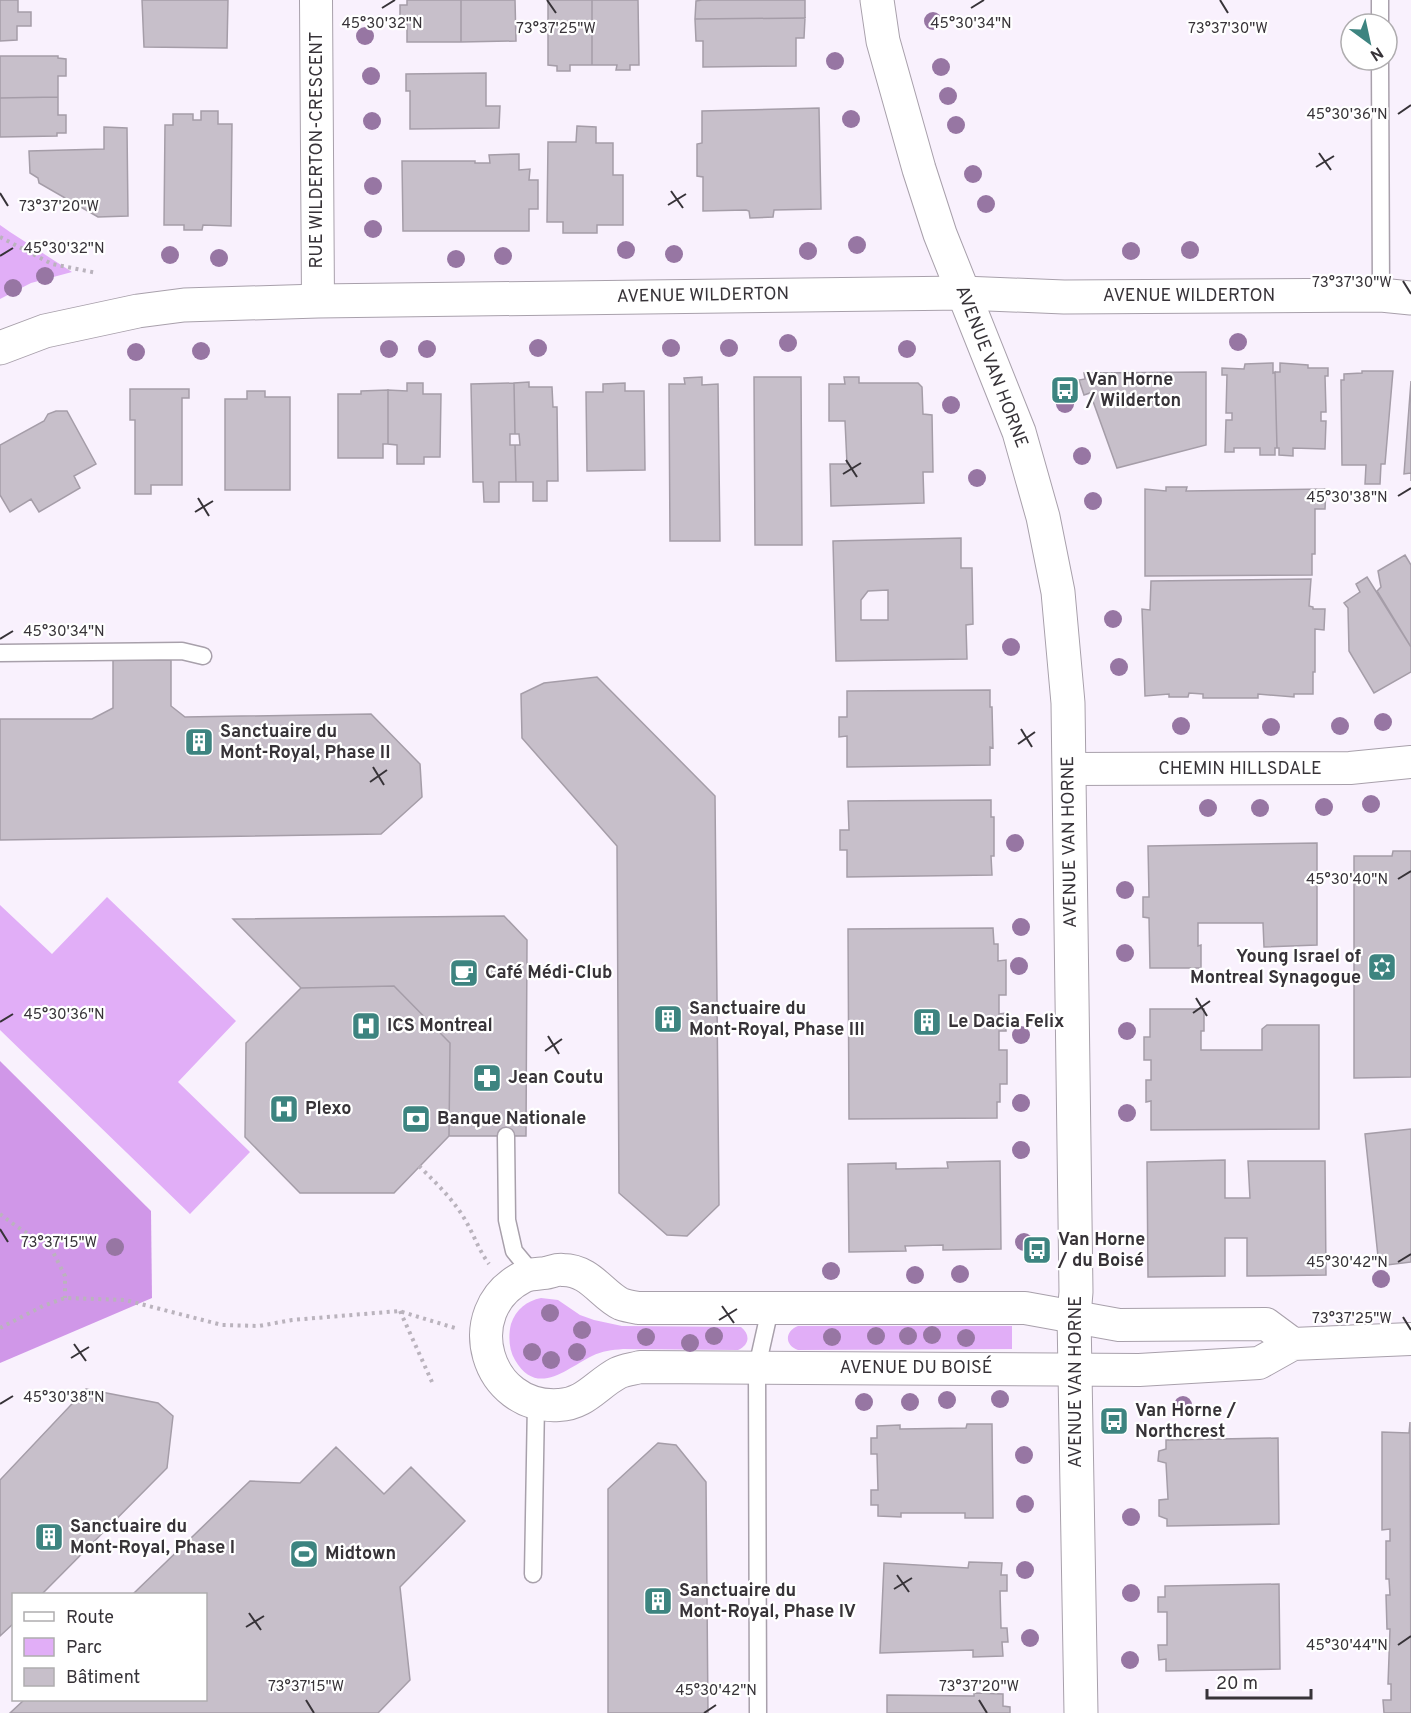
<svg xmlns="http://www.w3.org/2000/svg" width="1411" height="1713" font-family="Overpass,sans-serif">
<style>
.green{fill:#e1aef7}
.forest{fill:#d097e8}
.building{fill:#c7bfca;stroke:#a59da8;stroke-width:1.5;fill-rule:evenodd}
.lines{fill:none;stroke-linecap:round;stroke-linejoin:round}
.service-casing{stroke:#a8a0ab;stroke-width:19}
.minor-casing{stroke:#a8a0ab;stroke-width:34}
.tertiary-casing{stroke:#a8a0ab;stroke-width:35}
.secondary-casing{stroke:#a8a0ab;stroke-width:35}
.path{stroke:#bab3bd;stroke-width:4;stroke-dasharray:3 4.5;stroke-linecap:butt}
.service{stroke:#fff;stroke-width:16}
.minor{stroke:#fff;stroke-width:32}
.tertiary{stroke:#fff;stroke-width:33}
.secondary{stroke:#fff;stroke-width:33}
.tree{fill:#9776a3}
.ticks{fill:none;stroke:#373338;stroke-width:2}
.labels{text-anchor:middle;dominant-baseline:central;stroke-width:4.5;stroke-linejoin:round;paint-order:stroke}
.street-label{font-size:18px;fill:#373338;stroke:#fff}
.poi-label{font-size:18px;font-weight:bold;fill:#373338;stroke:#fff;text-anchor:start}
.ticks-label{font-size:15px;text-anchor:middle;fill:#373338;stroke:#fff;stroke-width:4.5;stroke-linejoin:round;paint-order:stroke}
</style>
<rect width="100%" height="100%" fill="#f9f1fd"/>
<path class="green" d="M0,225L10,232L72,272L31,283L0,299Z
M107,897L236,1021L178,1082L250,1152L190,1214L0,1030V905L52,954Z
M541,1298L558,1300L580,1315L594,1320L622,1326L741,1327C751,1335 749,1345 738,1350L623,1349C612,1350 602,1351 592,1356C567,1368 537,1398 515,1360C509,1350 508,1336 511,1324C516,1309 527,1301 541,1298Z
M798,1326H1012V1349L798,1350C784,1345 785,1331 798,1326Z"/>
<path class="forest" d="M0,1061L151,1211L152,1298L0,1363Z"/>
<path class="building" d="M0,0H18V12H31V26H17V40L0,41Z
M142,0H228L227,48L144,47Z
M407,0H461V42H407V19H400V5H407Z
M461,0H515L516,41L461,42Z
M548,0H592V65H570V71H557V66L548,65Z
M592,0H638L639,65H630V70H616L617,65H592Z
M702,0H805V18L695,19L696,1Z
M805,18L804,38H796V66L703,67V41H696L695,19Z
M0,56H58V58L66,59V76H58V97L0,98Z
M486,73V106H500L499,128L410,129V91H406V74Z
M58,97V115H66V133H57V136L0,137V98Z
M819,108L821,209L774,210L773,217L750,218L749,211L746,210L703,211V177L697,176V144L702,143V111Z
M201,111H218V124H232L231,226L203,225L202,230H184V225H164L165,125H173V114H193V120H201Z
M577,126L596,127V143H613V175H623V225H597V233H563V222H547L548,142H576Z
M104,127L127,128L128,216L98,217L39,183L38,178L30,173L29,151L104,149Z
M519,154V170L530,169L529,180H538V209H529V231H403L402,161H475V163H490L489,155Z
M1273,363V373L1275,372L1277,448H1275V455H1260V448H1234V452H1225L1226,420H1232V413H1226L1227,375H1222V368L1244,369L1245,364Z
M1280,363L1308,365V368H1328V376H1325L1326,412H1321V421H1326L1325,449L1293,448V456L1279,455V448H1277L1275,372H1280Z
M1362,371H1393L1385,464H1381L1380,484H1365L1366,465H1342L1341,380H1344V374L1362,373Z
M1206,372V445L1117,468L1090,393L1084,395L1079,380L1085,379L1084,373Z
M702,377V385L718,384L720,541H670L669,384H685L684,378Z
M754,377H801L802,545H755Z
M844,377H859V383H918L922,387L923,414L932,415L933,472H923L924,503L831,506L830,464H847L845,421H829V384H845Z
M1411,381V481V473L1404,474Z
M529,382V387H552L553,407H557L558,481H547V501H533V482H516L515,445H520L519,434H515L514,383Z
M407,383H423V394H441L440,457H424V464H397V445L388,444V390L407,391Z
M514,383L515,434H510V445H515L516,482H499V502H484L483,482H473L471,384Z
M625,383V391H644L645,470L587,471L586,392H603V384Z
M130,389H189V398H182V485H151V494H135V420H130Z
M388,390V444H383V458H338V394H361V391Z
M247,391H265V397H290V490H225V399H247Z
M56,411H67L96,464L74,476L80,488L39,512L31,499L10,512L0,495V445L44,421L48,414Z
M1166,487H1187L1186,491L1326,489L1325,509H1315V554H1312V575L1145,576V489L1166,491Z
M961,538V568H972L973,624L966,625L967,659L836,661L833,541ZM888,590V620H861V600L868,591Z
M1405,555L1411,565V647L1377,591L1381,587L1378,571Z
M1367,577L1411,647V672L1374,693L1349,651L1348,608L1344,603L1360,592L1356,584Z
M1311,579L1309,606L1313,607V609H1325L1324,630L1315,629V672H1313V694H1294V697L1258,694V698H1203V694L1189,693L1188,697H1169V694L1145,696L1142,609L1150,610L1151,581Z
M113,660H171V706L185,717L371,714L420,764L422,797L381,834L0,840V719H92L113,708Z
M597,677L715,796L719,1205L687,1236L667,1235L619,1193L617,846L522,738L521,694L544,683Z
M990,690V707H992L993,748L990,747V765L847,767V736L839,737V717H847V691Z
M991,800V817H994V856H991L992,875L847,877V850H840V830H849L848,801Z
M1317,843V945L1264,947L1263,923H1198V946L1201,945V968H1150L1149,918L1143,917V897H1149L1148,846Z
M1393,851H1411V1077L1354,1078V856H1392Z
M504,916L527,940L526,1136H449L450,1043L394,986L301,988L233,919Z
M993,928L994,944H998V961L1006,960V995H999V1014L1006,1013V1031H999V1050H1007V1084H1000V1102H997V1118L849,1119L848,929Z
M394,986L450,1043L449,1136L394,1193H300L245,1137L246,1043L301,988Z
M1150,1009H1204V1031H1201V1050H1262V1029L1267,1025H1319V1129L1151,1130V1101L1146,1102V1080H1151V1060H1144V1037H1150Z
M1411,1129V1262L1379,1266L1365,1134Z
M1225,1160V1198H1250L1248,1161H1325L1326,1275L1247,1276V1238H1225V1276L1148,1277L1147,1162Z
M1000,1161L1001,1249L943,1250V1245L905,1246L906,1251L849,1252L848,1164L896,1163V1169L948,1168L947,1162Z
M86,1389L158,1403L173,1416L167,1468L42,1594H14V1623L0,1636V1480Z
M1410,1422L1411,1713H1384L1383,1700H1391V1684H1388L1390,1629H1387L1386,1595H1390L1389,1579H1386V1541H1390V1529L1382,1530V1432L1409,1433Z
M967,1424H992L993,1518H965V1513H901V1517L878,1516V1505H871V1490H878L877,1454H871V1438H877V1426L900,1425V1429L966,1428Z
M1278,1438L1279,1524L1167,1526V1519L1159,1516V1500L1168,1499L1166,1463L1158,1461L1159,1451L1166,1449V1440Z
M658,1443L676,1445L706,1482L708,1713H608V1489Z
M336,1447L384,1494L411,1467L465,1521L400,1587L410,1680L378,1713H10L24,1700H206V1594H133L250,1481L300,1483Z
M969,1562L1002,1563L1001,1575H1007V1591H1000L1001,1628H1007L1008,1642H1002L1003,1656L973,1657V1650L880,1653L884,1563L968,1568Z
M1279,1584L1280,1669L1166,1671V1659L1159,1660L1158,1645H1167V1612H1158V1597H1165V1586Z
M974,1693L1003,1694V1706L1010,1707V1713H887V1695L974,1696Z"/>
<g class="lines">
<g class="service-casing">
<path id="service" d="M1380,0V24
M1380,60L1381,295
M0,653L182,651L203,656
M506,1136L507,1220L514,1251L534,1275
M533,1574L536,1403
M758,1713L757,1367L770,1309"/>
</g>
<g class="minor-casing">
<path id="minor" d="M316,0L318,301
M1069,769L1350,768L1411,762
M1293,1344L1266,1324L1119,1325L1025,1308H639C633,1307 626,1306 621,1304C602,1295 590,1270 563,1270C557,1269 551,1272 545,1273C538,1274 529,1274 523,1277C457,1311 486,1410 559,1405C585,1404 597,1384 618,1373C624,1370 633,1369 640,1367L1139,1370L1259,1363L1293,1344L1411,1339"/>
</g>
<g class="tertiary-casing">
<path id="tertiary" d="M0,348L45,331L138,311L184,305L318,301L963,293L1064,297L1381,295L1411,298"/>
</g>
<g class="secondary-casing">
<path id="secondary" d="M877,0L883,41L919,169L940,234L1019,432L1043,517L1058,592L1068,703L1076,1292L1074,1316L1081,1713"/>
</g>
<path class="path" d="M0,237L52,264L97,273
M419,1166C438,1185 456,1202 468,1225C475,1238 480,1252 489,1264
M0,1214L16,1226L51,1248L65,1276V1298
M400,1311L432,1382
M0,1328L43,1306L65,1298L125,1300L222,1325L259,1326L292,1320L399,1311L455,1328"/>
<use href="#service" class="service"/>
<use href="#minor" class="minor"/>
<use href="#tertiary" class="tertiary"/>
<use href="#secondary" class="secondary"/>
</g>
<g class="tree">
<circle cx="933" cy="21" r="9"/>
<circle cx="365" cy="36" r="9"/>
<circle cx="835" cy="61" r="9"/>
<circle cx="941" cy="67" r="9"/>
<circle cx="371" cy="76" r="9"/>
<circle cx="948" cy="96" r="9"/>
<circle cx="851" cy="119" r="9"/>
<circle cx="372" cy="121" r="9"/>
<circle cx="956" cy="125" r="9"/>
<circle cx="973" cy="174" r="9"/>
<circle cx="373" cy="186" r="9"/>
<circle cx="986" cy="204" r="9"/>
<circle cx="373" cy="229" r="9"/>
<circle cx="857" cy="245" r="9"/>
<circle cx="626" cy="250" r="9"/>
<circle cx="1190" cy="250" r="9"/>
<circle cx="808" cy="251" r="9"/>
<circle cx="1131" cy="251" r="9"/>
<circle cx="674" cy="254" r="9"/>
<circle cx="170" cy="255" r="9"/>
<circle cx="503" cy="256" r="9"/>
<circle cx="219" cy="258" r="9"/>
<circle cx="456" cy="259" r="9"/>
<circle cx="45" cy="276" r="9"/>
<circle cx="13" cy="288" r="9"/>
<circle cx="1238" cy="342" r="9"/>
<circle cx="788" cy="343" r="9"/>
<circle cx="538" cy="348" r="9"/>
<circle cx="671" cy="348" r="9"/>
<circle cx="729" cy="348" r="9"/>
<circle cx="389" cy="349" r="9"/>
<circle cx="427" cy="349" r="9"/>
<circle cx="907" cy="349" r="9"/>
<circle cx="201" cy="351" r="9"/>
<circle cx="136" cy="352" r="9"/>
<circle cx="1065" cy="404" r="9"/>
<circle cx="951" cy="405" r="9"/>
<circle cx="1082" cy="456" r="9"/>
<circle cx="977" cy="478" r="9"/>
<circle cx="1093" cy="501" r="9"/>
<circle cx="1113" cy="619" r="9"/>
<circle cx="1011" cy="647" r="9"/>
<circle cx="1119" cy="667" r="9"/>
<circle cx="1383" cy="722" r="9"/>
<circle cx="1181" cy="726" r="9"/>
<circle cx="1340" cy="726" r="9"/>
<circle cx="1271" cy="727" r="9"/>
<circle cx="1371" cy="804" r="9"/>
<circle cx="1324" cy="807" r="9"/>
<circle cx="1208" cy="808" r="9"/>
<circle cx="1260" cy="808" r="9"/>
<circle cx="1015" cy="843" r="9"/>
<circle cx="1125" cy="890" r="9"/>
<circle cx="1021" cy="927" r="9"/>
<circle cx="1125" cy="953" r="9"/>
<circle cx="1019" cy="966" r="9"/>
<circle cx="1127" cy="1031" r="9"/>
<circle cx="1021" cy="1035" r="9"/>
<circle cx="1021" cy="1103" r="9"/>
<circle cx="1127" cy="1113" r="9"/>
<circle cx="1021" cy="1150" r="9"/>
<circle cx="1024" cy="1242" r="9"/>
<circle cx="115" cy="1247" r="9"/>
<circle cx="831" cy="1271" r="9"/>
<circle cx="960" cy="1274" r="9"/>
<circle cx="915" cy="1275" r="9"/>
<circle cx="1381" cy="1279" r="9"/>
<circle cx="550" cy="1313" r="9"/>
<circle cx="582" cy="1330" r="9"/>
<circle cx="932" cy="1335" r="9"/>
<circle cx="714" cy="1336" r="9"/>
<circle cx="876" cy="1336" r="9"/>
<circle cx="908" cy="1336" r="9"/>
<circle cx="646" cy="1337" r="9"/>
<circle cx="832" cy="1337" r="9"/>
<circle cx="966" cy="1338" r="9"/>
<circle cx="690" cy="1343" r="9"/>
<circle cx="532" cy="1352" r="9"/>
<circle cx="577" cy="1352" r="9"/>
<circle cx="551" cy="1360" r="9"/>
<circle cx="1000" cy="1399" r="9"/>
<circle cx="947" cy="1400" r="9"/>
<circle cx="864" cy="1402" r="9"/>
<circle cx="910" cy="1402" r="9"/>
<circle cx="1183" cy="1405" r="9"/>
<circle cx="1024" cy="1455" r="9"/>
<circle cx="1025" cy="1504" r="9"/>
<circle cx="1131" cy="1517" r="9"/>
<circle cx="1025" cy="1570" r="9"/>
<circle cx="1131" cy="1593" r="9"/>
<circle cx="1030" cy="1638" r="9"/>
<circle cx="1130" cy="1660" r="9"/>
</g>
<path class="ticks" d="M547,0L556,13M1220,0L1228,13M382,8L395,0M971,8L984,0M1398,114L1411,105M1319,153L1331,170M1316,167L1334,156M671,191L683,208M0,193L8,206M668,205L686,194M0,256L13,248M1403,281L1411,294M846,460L857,477M843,474L861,463M1398,496L1411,488M198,498L209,516M195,512L213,501M0,639L13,631M1021,729L1032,747M1018,744L1035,732M373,767L384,785M370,782L387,770M1398,879L1411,871M1196,998L1207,1016M1193,1013L1210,1001M0,1022L13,1014M548,1036L559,1054M545,1051L562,1039M0,1229L8,1242M1398,1262L1411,1254M722,1306L734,1323M1403,1317L1411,1330M719,1320L737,1309M74,1344L86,1361M71,1358L89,1347M0,1404L13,1396M897,1575L909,1592M894,1589L912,1578M249,1613L261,1630M246,1627L264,1616M1398,1645L1411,1636M306,1700L314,1713M979,1700L987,1713M704,1713L716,1705"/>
<defs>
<g id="bus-square" transform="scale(1.5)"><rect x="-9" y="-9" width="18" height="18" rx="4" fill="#3d8480" stroke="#fff"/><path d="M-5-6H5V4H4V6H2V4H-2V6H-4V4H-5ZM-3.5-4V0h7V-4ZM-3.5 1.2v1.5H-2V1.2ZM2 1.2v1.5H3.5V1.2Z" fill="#fff"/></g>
<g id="building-square" transform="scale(1.5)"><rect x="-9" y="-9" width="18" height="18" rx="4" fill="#3d8480" stroke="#fff"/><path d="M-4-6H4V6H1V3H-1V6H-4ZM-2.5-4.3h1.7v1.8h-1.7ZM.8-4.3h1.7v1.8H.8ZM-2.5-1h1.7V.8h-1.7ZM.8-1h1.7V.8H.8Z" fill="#fff"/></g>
<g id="synagogue-square" transform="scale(1.5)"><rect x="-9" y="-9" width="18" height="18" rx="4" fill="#3d8480" stroke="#fff"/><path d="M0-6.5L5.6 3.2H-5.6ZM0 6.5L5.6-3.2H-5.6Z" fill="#fff"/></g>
<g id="cafe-square" transform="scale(1.5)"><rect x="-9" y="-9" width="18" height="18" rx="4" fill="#3d8480" stroke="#fff"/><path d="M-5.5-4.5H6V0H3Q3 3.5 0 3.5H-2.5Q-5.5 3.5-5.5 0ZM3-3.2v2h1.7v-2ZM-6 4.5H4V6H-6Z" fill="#fff"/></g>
<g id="hospital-square" transform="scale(1.5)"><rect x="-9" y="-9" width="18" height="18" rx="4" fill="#3d8480" stroke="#fff"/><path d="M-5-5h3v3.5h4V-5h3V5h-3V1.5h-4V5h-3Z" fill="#fff"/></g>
<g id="pharmacy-square" transform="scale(1.5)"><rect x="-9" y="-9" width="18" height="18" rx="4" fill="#3d8480" stroke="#fff"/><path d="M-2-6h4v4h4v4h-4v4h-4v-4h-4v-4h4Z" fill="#fff"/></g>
<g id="bank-square" transform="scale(1.5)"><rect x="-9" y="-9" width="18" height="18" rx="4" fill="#3d8480" stroke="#fff"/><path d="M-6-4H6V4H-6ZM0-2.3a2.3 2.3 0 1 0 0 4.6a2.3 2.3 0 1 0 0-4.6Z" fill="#fff"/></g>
<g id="stadium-square" transform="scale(1.5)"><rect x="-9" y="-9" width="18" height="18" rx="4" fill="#3d8480" stroke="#fff"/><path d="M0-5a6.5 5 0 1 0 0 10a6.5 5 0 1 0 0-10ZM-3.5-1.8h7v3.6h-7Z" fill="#fff"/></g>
</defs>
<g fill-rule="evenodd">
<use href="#bus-square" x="1065" y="390"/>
<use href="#building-square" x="199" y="742"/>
<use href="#synagogue-square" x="1382" y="967"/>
<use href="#cafe-square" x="464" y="973"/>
<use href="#building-square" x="668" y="1019"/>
<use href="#building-square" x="927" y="1022"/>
<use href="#hospital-square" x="366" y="1026"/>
<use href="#pharmacy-square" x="487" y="1078"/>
<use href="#hospital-square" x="284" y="1109"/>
<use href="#bank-square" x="416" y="1119"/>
<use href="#bus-square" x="1037" y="1250"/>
<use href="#bus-square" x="1114" y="1421"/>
<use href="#building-square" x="49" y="1537"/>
<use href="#stadium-square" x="304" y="1554"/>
<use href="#building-square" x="658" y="1601"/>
</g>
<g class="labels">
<g class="street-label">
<text transform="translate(317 150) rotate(-90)">RUE WILDERTON-CRESCENT</text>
<text transform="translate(703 296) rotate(-1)">AVENUE WILDERTON</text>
<text x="1189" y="296">AVENUE WILDERTON</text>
<text transform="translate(991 367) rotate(69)">AVENUE VAN HORNE</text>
<text x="1240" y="769">CHEMIN HILLSDALE</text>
<text transform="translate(1070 842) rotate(-91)">AVENUE VAN HORNE</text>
<text x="916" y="1368">AVENUE DU BOISÉ</text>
<text transform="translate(1076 1382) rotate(-90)">AVENUE VAN HORNE</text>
</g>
<g class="poi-label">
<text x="1086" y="380">Van Horne<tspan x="1086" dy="21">/ Wilderton</tspan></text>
<text x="220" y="732">Sanctuaire du<tspan x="220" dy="21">Mont-Royal, Phase II</tspan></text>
<text x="1361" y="957" text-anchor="end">Young Israel of<tspan x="1361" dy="21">Montreal Synagogue</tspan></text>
<text x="485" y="973">Café Médi-Club</text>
<text x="689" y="1009">Sanctuaire du<tspan x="689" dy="21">Mont-Royal, Phase III</tspan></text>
<text x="948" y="1022">Le Dacia Felix</text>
<text x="387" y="1026">ICS Montreal</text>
<text x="508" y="1078">Jean Coutu</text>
<text x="305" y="1109">Plexo</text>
<text x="437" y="1119">Banque Nationale</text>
<text x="1058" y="1240">Van Horne<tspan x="1058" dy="21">/ du Boisé</tspan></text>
<text x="1135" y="1411">Van Horne /<tspan x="1135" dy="21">Northcrest</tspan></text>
<text x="70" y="1527">Sanctuaire du<tspan x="70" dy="21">Mont-Royal, Phase I</tspan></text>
<text x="325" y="1554">Midtown</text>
<text x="679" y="1591">Sanctuaire du<tspan x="679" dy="21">Mont-Royal, Phase IV</tspan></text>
</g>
</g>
<g class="ticks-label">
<text x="382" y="28">45°30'32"N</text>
<text x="971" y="28">45°30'34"N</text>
<text x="556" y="33">73°37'25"W</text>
<text x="1228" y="33">73°37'30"W</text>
<text x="1347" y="119">45°30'36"N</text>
<text x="59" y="211">73°37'20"W</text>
<text x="64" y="253">45°30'32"N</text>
<text x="1352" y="287">73°37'30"W</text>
<text x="1347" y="502">45°30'38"N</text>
<text x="64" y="636">45°30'34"N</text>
<text x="1347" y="884">45°30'40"N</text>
<text x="64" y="1019">45°30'36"N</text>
<text x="59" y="1247">73°37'15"W</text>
<text x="1347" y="1267">45°30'42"N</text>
<text x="1352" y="1323">73°37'25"W</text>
<text x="64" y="1402">45°30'38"N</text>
<text x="1347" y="1650">45°30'44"N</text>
<text x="306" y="1691">73°37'15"W</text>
<text x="979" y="1691">73°37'20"W</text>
<text x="716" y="1695">45°30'42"N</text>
</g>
<rect x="12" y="1593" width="195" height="108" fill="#ffffff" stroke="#afadaf" stroke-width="1.5"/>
<rect x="24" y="1612" width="30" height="9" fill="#ffffff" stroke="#afadaf" stroke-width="1.5"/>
<text x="66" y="1623" font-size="18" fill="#373338">Route</text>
<rect x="24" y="1638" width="30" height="18" fill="#e1aef7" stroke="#afadaf" stroke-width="1.5"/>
<text x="66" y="1653" font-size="18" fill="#373338">Parc</text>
<rect x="24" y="1668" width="30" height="18" fill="#c7bfca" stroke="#afadaf" stroke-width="1.5"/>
<text x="66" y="1683" font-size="18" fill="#373338">Bâtiment</text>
<g transform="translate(1369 42) rotate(147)"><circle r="28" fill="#ffffff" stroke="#afadaf" stroke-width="1.5"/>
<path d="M0-4.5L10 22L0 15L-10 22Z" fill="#3d8480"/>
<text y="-9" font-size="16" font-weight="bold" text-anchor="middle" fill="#373338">N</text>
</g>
<path d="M1207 1689v9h104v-9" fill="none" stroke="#373338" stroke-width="3"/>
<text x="1216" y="1689" font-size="18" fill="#373338" stroke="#ffffff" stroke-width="4.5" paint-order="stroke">20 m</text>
</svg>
